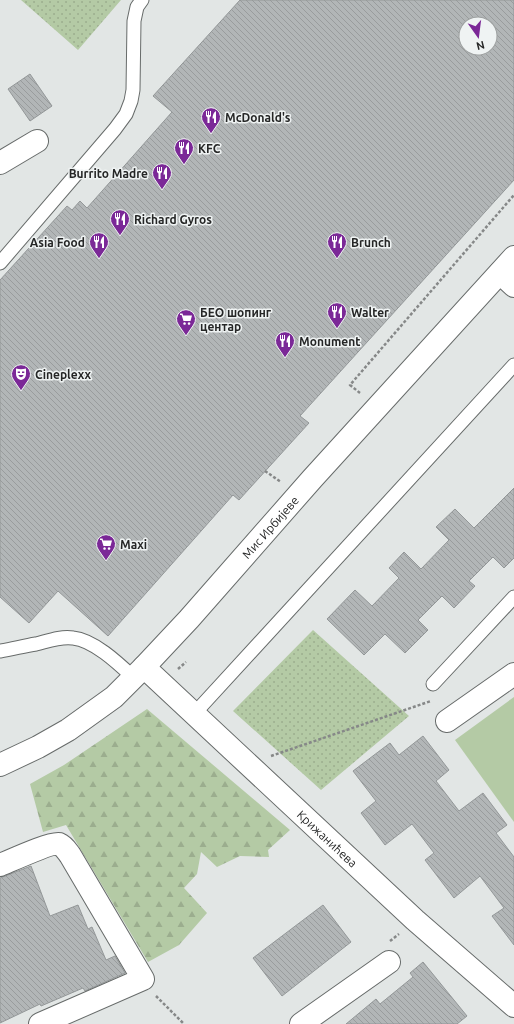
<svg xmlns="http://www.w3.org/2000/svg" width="514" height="1024" font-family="Ubuntu,sans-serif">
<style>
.grass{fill:url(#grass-dots)}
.forest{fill:url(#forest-firs)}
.green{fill:#b4caa5}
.building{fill:url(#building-back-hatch);stroke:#939798;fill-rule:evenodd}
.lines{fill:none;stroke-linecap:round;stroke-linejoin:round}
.service-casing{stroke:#676b6a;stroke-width:15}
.minor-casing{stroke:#676b6a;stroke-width:24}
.tertiary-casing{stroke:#676b6a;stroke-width:24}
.path{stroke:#868888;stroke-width:2.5;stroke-dasharray:3 2;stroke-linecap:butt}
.service{stroke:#fff;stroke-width:13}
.minor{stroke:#fff;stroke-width:22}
.tertiary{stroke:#fff;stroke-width:22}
.labels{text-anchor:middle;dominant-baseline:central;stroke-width:3;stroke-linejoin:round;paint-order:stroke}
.poi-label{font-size:12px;font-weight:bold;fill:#252626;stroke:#eff3f3;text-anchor:start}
.street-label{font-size:12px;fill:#252626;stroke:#eff3f3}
</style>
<defs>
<pattern id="grass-dots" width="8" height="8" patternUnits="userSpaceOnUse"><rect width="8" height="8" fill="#b4caa5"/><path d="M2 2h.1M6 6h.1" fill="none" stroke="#9bad8e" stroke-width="1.8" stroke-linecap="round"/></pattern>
<pattern id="forest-firs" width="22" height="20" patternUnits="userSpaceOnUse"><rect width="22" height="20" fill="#b4caa5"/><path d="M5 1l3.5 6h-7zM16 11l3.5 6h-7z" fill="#9bad8e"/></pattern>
<pattern id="building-back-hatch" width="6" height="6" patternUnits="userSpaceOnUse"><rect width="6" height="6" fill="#b2b6b7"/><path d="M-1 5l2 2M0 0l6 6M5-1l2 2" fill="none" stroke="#999c9d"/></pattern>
</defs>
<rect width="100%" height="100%" fill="#e2e6e5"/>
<path class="grass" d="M21,0H121L78,50Z
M313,630L409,716L321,790L233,711Z"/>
<path class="forest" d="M147,709L290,830L268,850L269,857L240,856L217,867L201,852L197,874L184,888L207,913L179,945L148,962L66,825L43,832L30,784L64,765Z"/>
<path class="green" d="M514,697V822L455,740Z"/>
<path class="building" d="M240,0H514V180L300,416L309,423L239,500L233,495L108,636L58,591L29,623L0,597V280L67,206L72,210L80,201L87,208L172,112L153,96ZM466,24H490V48H466Z
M30,74L52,106L30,121L8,89Z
M514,488V558L504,568L493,557L469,581L475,586L454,608L442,596L418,620L428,630L405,653L385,634L364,655L327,619L355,590L372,606L399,578L389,568L404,552L421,569L449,540L436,527L455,509L474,528Z
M423,736L449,770L436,781L459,811L483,793L507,825L496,833L514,857V945L492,916L504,908L480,876L454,898L425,860L434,853L412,824L385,845L361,813L376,801L353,771L390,743L399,755Z
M31,866L50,916L78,905L88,929L92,927L106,960L115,956L125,973L85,991L83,988L41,1006L40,1004L0,1023V878Z
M323,905L351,942L282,996L253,958Z
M423,962L467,1016L457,1024H346L376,999L380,1004L413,977L410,973Z"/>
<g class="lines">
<g class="service-casing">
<path id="service" d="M0,263L115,129L126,114L131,101L133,90L134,21L137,7L142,0
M0,651C12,649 24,646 36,644C48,641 61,636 73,638C94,640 119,664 134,678
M433,684L514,597
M194,714L514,365"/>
</g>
<g class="minor-casing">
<g id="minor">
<path d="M0,163L37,141"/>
<path d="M500,273L514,286"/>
<path id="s1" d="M144,667L415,920L514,1006"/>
<path d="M447,721L514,674"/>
<path d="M0,865C10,861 51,842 59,844C64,846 67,851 70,855L143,979L40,1024"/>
<path d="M301,1024L389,962"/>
</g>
</g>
<g class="tertiary-casing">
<g id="tertiary">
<path id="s2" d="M0,765L38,747L68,730L114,697L144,667L189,619L312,479L514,257"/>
</g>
</g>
<path class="path" d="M360,393L350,385L514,195
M265,471L281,482
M178,669L186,662
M271,756L431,701
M390,941L399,934
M156,996L184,1024"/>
<use href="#service" class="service"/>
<use href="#minor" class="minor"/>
<use href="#tertiary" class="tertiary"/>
</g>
<defs>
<g id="restaurant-pin" transform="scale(1)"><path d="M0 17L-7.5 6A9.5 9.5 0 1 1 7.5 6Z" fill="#7b2897" stroke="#eff3f3"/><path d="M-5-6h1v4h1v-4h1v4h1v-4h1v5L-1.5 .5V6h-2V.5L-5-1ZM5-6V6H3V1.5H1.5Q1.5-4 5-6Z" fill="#fff"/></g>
<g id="supermarket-pin" transform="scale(1)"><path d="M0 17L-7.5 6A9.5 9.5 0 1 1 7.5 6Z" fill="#7b2897" stroke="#eff3f3"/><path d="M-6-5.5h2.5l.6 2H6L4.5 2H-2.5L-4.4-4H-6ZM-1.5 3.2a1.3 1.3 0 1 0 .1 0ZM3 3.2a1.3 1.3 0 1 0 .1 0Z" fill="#fff"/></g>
<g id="theatre-pin" transform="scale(1)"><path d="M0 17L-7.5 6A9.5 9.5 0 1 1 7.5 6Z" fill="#7b2897" stroke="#eff3f3"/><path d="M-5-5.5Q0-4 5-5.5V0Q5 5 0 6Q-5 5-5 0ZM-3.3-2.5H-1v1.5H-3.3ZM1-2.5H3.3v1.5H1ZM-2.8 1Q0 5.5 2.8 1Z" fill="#fff"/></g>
</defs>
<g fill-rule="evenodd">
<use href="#restaurant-pin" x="211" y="117"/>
<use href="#restaurant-pin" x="184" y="148"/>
<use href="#restaurant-pin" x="162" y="173"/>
<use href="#restaurant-pin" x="120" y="219"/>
<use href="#restaurant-pin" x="99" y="242"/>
<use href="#restaurant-pin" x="337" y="242"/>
<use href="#restaurant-pin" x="337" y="312"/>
<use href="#supermarket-pin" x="186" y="319"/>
<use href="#restaurant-pin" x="285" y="341"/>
<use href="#theatre-pin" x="21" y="374"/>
<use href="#supermarket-pin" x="106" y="544"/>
</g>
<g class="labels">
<g class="poi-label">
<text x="225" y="117">McDonald's</text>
<text x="198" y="148">KFC</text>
<text x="148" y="173" text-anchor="end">Burrito Madre</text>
<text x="134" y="219">Richard Gyros</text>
<text x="85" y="242" text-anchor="end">Asia Food</text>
<text x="351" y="242">Brunch</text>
<text x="200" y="312">БЕО шопинг<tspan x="200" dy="14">центар</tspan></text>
<text x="351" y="312">Walter</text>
<text x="299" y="341">Monument</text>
<text x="35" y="374">Cineplexx</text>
<text x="120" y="544">Maxi</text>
</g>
<g class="street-label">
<text stroke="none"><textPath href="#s2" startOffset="364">Мис Ирбијеве</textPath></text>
<text stroke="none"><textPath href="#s1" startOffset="251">Крижанићева</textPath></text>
</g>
</g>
<g transform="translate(478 36) rotate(166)"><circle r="19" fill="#eff3f3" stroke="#9ea1a1"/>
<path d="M0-3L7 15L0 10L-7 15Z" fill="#7b2897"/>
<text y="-6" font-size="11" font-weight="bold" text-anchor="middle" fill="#252626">N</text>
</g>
</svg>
